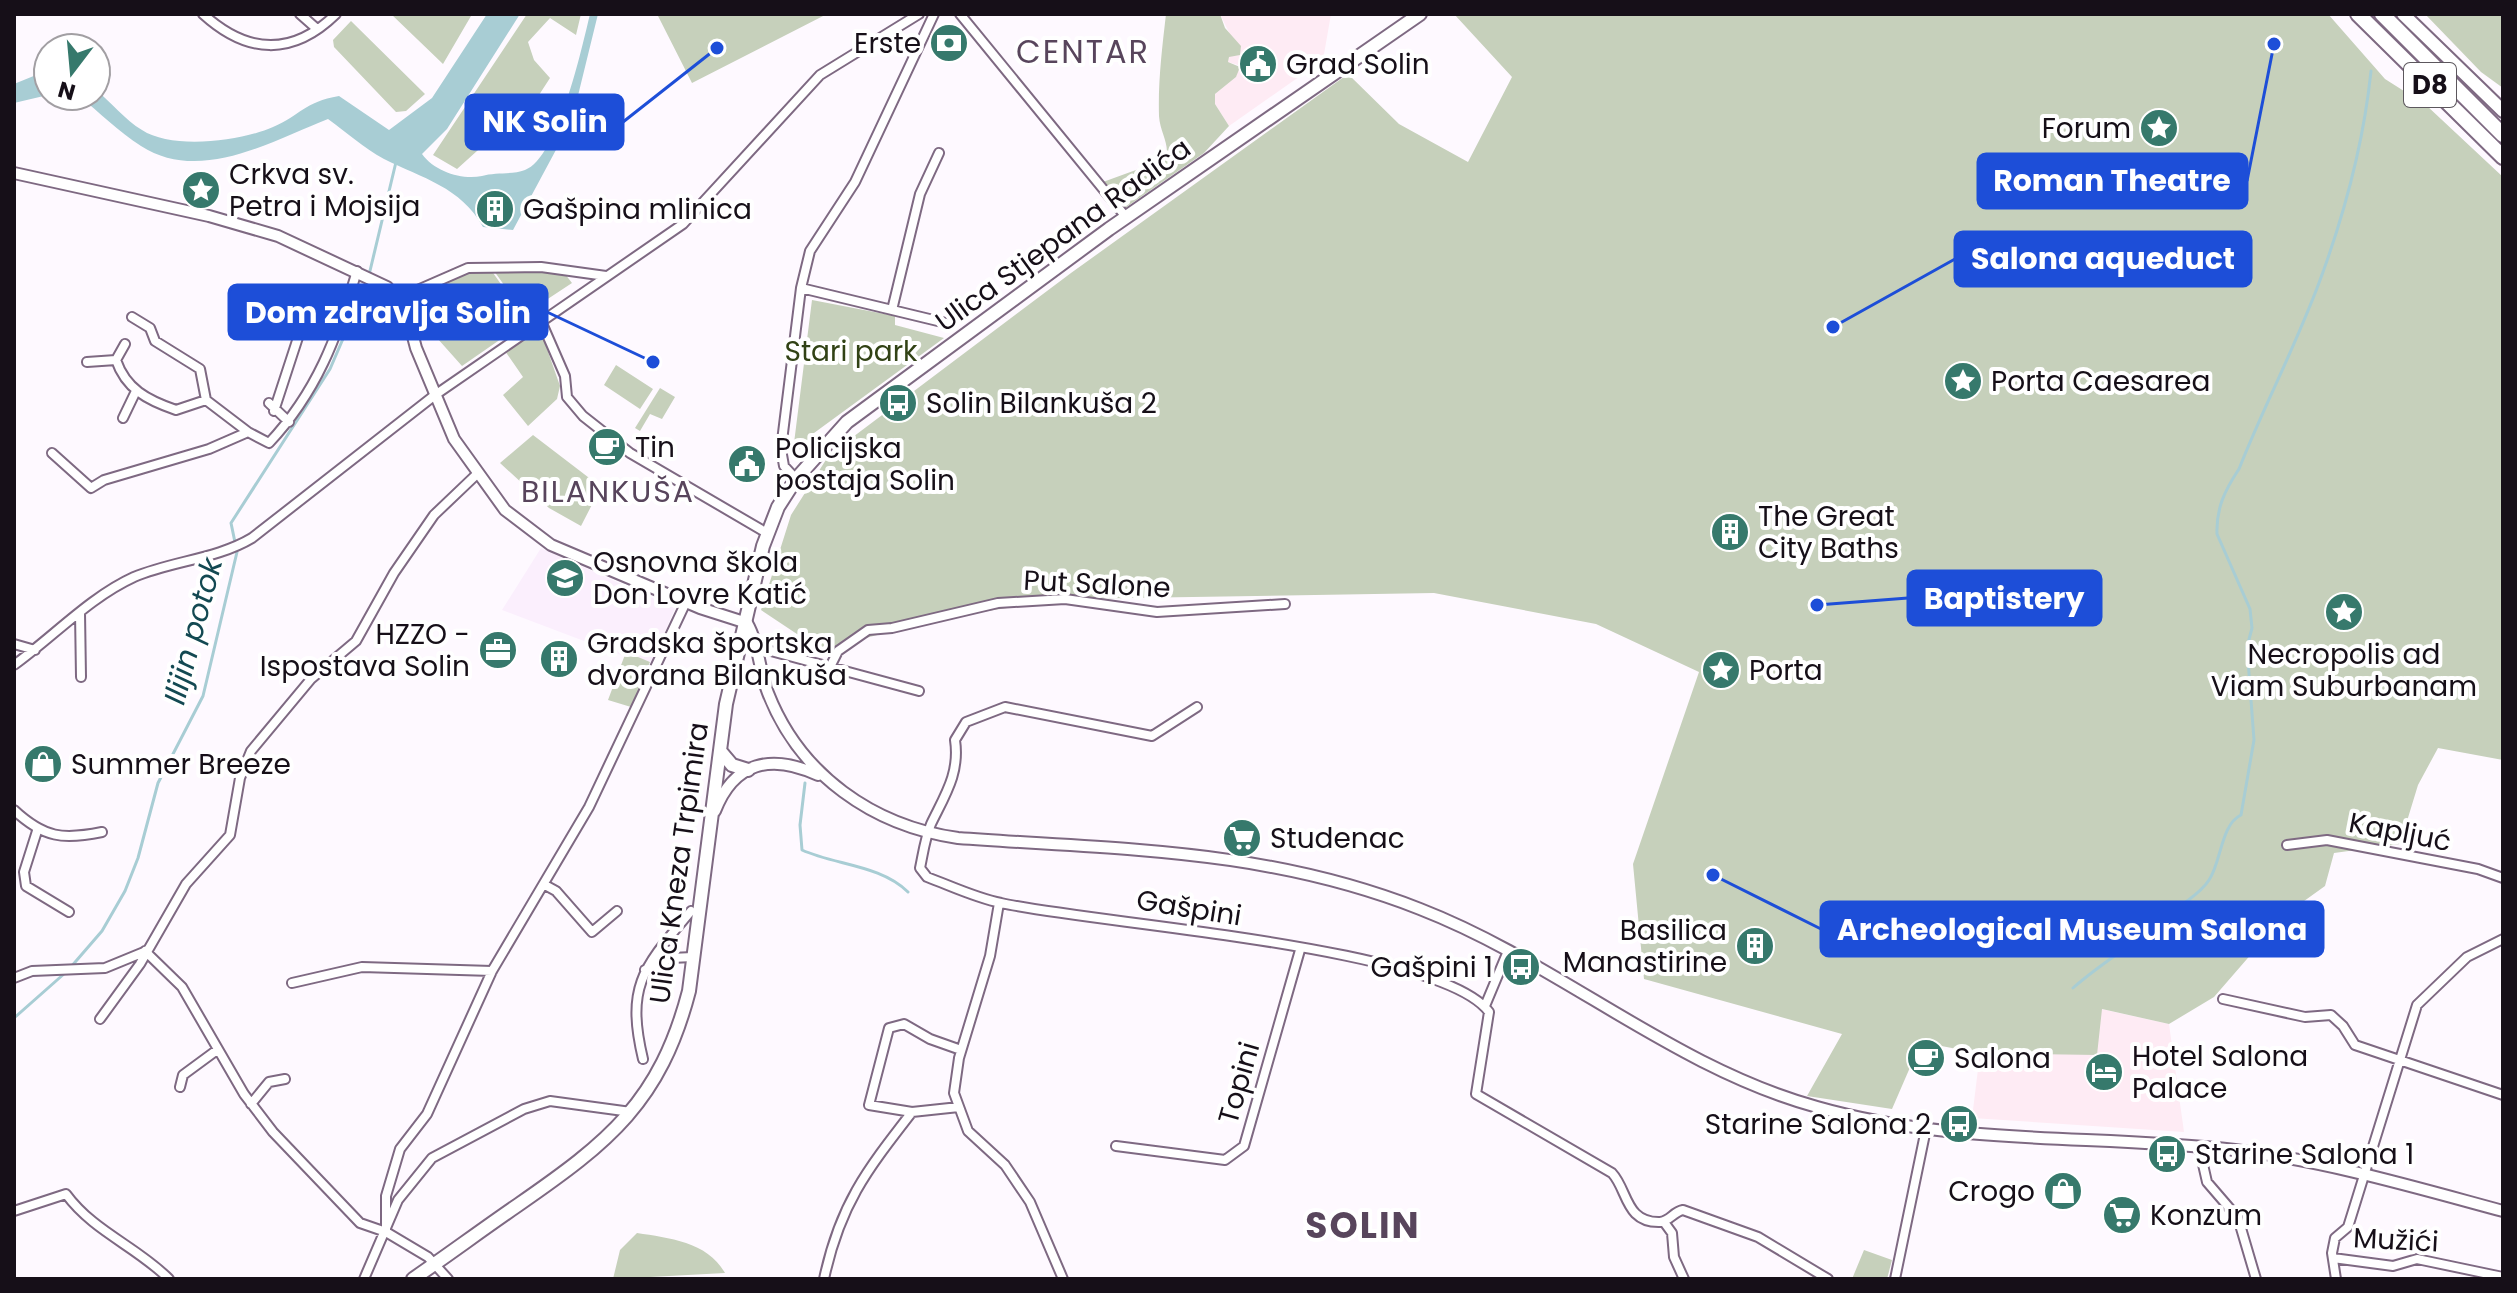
<svg xmlns="http://www.w3.org/2000/svg" width="2517" height="1293" font-family="Poppins,sans-serif">
<style>
.commercial{fill:#feebf4}
.built{fill:#fbeffd}
.green{fill:#c6d0bb}
.water{fill:#a8cdd4}
.lines{fill:none;stroke-linecap:round;stroke-linejoin:round}
.stream{stroke:#a8cdd4;stroke-width:3}
.minor-casing{stroke:#7e6982;stroke-width:12}
.tertiary-casing{stroke:#7e6982;stroke-width:14}
.secondary-casing{stroke:#7e6982;stroke-width:16}
.trunk-casing{stroke:#7e6982;stroke-width:18}
.minor{stroke:#fff;stroke-width:8}
.tertiary{stroke:#fff;stroke-width:10}
.secondary{stroke:#fff;stroke-width:12}
.trunk{stroke:#fff;stroke-width:14}
.labels{text-anchor:middle;dominant-baseline:central;stroke-width:8;stroke-linejoin:round;paint-order:stroke}
.shield{fill:#fff;stroke:#5c575d;stroke-width:2}
.shield-label{font-size:26px;font-weight:bold;fill:#160f18}
.poi-label{font-size:28px;fill:#160f18;stroke:#fff;text-anchor:start}
.street-label{font-size:28px;fill:#160f18;stroke:#fff}
.park-label{font-size:28px;fill:#314215;stroke:#fff}
.neighbourhood-label{font-size:30px;letter-spacing:2px;fill:#58455c;stroke:#fff}
.water-label{font-size:30px;font-style:italic;fill:#134952;stroke:#fff}
.quarter-label{font-size:32px;letter-spacing:2px;fill:#58455c;stroke:#fff}
.district-label{font-size:36px;font-weight:bold;letter-spacing:2px;fill:#58455c;stroke:#fff}
.leader{fill:none;stroke:#1d4ed8;stroke-width:3}
.callout-dot{fill:#1d4ed8;stroke:#fff;stroke-width:3}
.callout{fill:#1d4ed8;stroke:#1d4ed8;stroke-width:3}
.callout-label{font-size:30px;text-anchor:middle;font-weight:bold;fill:#fff}
</style>
<rect width="100%" height="100%" fill="#fef9ff"/>
<path class="commercial" d="M1220,14H1331L1323,60L1229,126L1215,104V94L1236,77L1238,65L1228,62L1229,56L1240,55Z
M2101,1009L2169,1024L2184,1132L1972,1118L1980,1053Z"/>
<path class="built" d="M541,548L675,608L652,662L621,655L502,610Z"/>
<path class="green" d="M391,14H468L471,16L443,64Z
M527,14H581L576,35L550,18L528,42L534,60L550,78L539,95L457,169L433,155Z
M657,14H827L692,83Z
M1166,14H1220L1225,28L1241,46L1240,55L1229,57L1228,62L1240,67L1236,77L1215,94V104L1229,126L1204,153L1125,208L1103,182L1166,159C1170,143 1160,133 1159,116C1158,81 1162,49 1166,14Z
M1454,14H2328L2385,79L2426,105L2503,177V760L2438,748L2418,785L2400,844L2334,853L2325,886L2286,914L2214,997L2169,1024L2102,1009L2097,1055L1980,1053L1976,1064L1962,1050L1921,1042L1892,1109L1807,1096L1842,1034L1644,979L1633,864L1699,672L1596,624L1434,593L1065,599L937,619L821,650L761,610L791,515L829,455L1071,273L1348,74L1399,124L1468,162L1512,77Z
M2425,14L2503,16V88L2481,72Z
M351,21L425,94L406,111L396,112L334,47L333,40Z
M543,269L565,274L572,283L525,314L494,271Z
M491,270L527,321L462,366L429,329L422,334L407,299L469,271Z
M812,300L895,316V325L944,338L814,433L796,453L793,451Z
M539,326L560,386L557,399L528,426L503,395L523,377L505,351Z
M616,365L653,389L640,409L604,385Z
M660,388L675,397L662,419L650,414L640,431L635,428Z
M533,435L601,487L581,526L549,508L500,463Z
M626,652L650,662L631,707L608,700Z
M637,1233C669,1238 708,1242 725,1273L613,1279L620,1250Z
M1864,1250L1892,1260L1887,1279H1852Z"/>
<path class="water" d="M487,14H520L447,129L422,154C435,172 462,180 482,176C495,172 512,175 525,170C558,158 582,47 590,14H598L572,120L513,230L483,227C461,187 422,178 384,159C364,148 346,132 328,119C272,141 200,184 141,146C119,132 99,112 79,96H96V90C111,102 125,120 142,130C172,150 242,141 273,127C301,115 304,102 339,96L389,130L432,98Z
M41,73H48V95L14,103V84Z"/>
<g class="lines">
<path class="stream" d="M369,275L396,162
M805,783L800,825L802,850C835,865 881,865 908,892
M70,968L102,931L125,891L138,858L158,783L203,696L237,552L231,523L330,369L367,283
M2073,988C2108,957 2148,936 2182,905C2191,898 2203,890 2209,880C2221,863 2221,824 2241,815L2254,740L2247,647L2252,628L2250,609L2217,534C2216,508 2225,490 2239,469C2265,403 2299,340 2323,272C2346,208 2364,139 2371,71
M14,1018L65,973"/>
<g class="minor-casing">
<path id="minor" d="M203,14C247,54 292,57 336,14
M300,14L317,29
M960,14L1126,217
M801,288L946,323
M397,299L468,268L541,267L606,276
M892,310L920,194L939,153
M132,317L150,328L155,341L200,369L206,400
M541,321L565,376L567,397L583,416L630,453L767,533
M125,344L116,360C126,389 147,400 176,410L206,400L248,432
M87,362L116,360
M269,403L289,422
M274,411L306,313
M123,418L136,391
M52,453L91,488L104,480L209,449L248,432L269,443C317,392 337,337 357,271
M796,479L784,466L781,449L801,288L810,251L855,182L934,14
M80,613L81,677
M14,644L35,650
M756,647L919,691
M14,665C53,637 90,597 134,577C172,561 217,559 252,538L435,395L683,224L820,75L919,14
M830,667L838,651L868,630L892,628L998,603L1065,599L1157,612L1285,604
M1197,707L1152,736L1005,707L966,722L955,740C960,773 945,795 931,824C925,838 923,854 920,868L927,877C951,886 976,898 1001,903C1094,924 1440,946 1489,1012L1476,1094L1612,1173C1628,1190 1625,1223 1660,1222C1670,1221 1673,1212 1683,1210L1758,1237L1828,1279
M14,810C44,838 63,840 102,832
M37,831L24,872L26,886L69,912
M2287,845L2327,840L2478,869L2503,878
M545,885L556,891L592,932L617,911
M999,903L990,956L959,1058L954,1093L968,1131L1005,1165L1030,1202L1063,1279
M145,951L182,987L244,1094L273,1132L360,1223L386,1232L428,1257L448,1279
M645,970L671,958L693,957
M14,978L32,971L105,968L144,952
M292,983L362,967L492,971
M2223,999L2305,1017L2331,1015L2343,1026L2355,1045L2503,1095
M1485,1006L1508,951
M100,1019L140,964L186,884L230,835L240,778L251,751L311,679L356,641L394,573L434,515L477,474
M643,1059C625,984 645,966 691,911
M180,1087L183,1075L217,1050
M251,1104L269,1082L285,1079
M912,1112L869,1105L889,1028L904,1024L930,1039L961,1050
M1116,1146L1225,1160L1244,1146L1300,950
M2199,1147L2207,1182L2238,1218L2256,1279
M14,1211L66,1194C94,1232 136,1246 169,1279
M1664,1222L1672,1233L1674,1257L1684,1279
M386,1232V1196L400,1149L427,1114L492,971L589,807L686,602
M2333,1258L2393,1266L2417,1259L2503,1277
M364,1279L398,1200L432,1158L524,1109L550,1101L631,1112
M824,1279C840,1204 867,1170 912,1112L959,1107
M1895,1279L1926,1129
M2336,1279L2332,1253L2335,1238L2348,1227L2417,1005L2467,957L2503,939"/>
</g>
<g class="tertiary-casing">
<path id="tertiary" d="M14,173L209,216L278,236L387,287L406,310L416,348L454,439L505,510L551,545L700,608L747,623C759,644 759,670 768,693C800,775 873,826 958,838C1120,850 1265,848 1420,909C1559,963 1672,1067 1817,1107C1953,1146 2096,1134 2235,1150C2326,1161 2414,1187 2503,1211
M715,811C734,762 771,753 818,775"/>
</g>
<g class="secondary-casing">
<path id="secondary" d="M2403,14L2503,111
M721,752L732,765L748,770
M413,1279C448,1255 483,1229 518,1205C609,1142 660,1102 689,991L726,704L763,546L778,507L796,479L847,422L1109,229L1420,14"/>
</g>
<g class="trunk-casing">
<path id="trunk" d="M2358,14L2503,157
M2382,14L2503,135"/>
</g>
<use href="#minor" class="minor"/>
<use href="#tertiary" class="tertiary"/>
<use href="#secondary" class="secondary"/>
<use href="#trunk" class="trunk"/>
</g>
<defs>
<g id="bank-disc" transform="scale(2)"><circle r="9.5" fill="#36796c" stroke="#fff"/><path d="M-6-4H6V4H-6ZM0-2.3a2.3 2.3 0 1 0 0 4.6a2.3 2.3 0 1 0 0-4.6Z" fill="#fff"/></g>
<g id="civic-disc" transform="scale(2)"><circle r="9.5" fill="#36796c" stroke="#fff"/><path d="M-.6-6.5H3V-4.5H.6V-3L4-1V1h2V6H-6V1h2V-1L-.6-3ZM-1.2 2.5V6h2.4V2.5Z" fill="#fff"/></g>
<g id="sight-disc" transform="scale(2)"><circle r="9.5" fill="#36796c" stroke="#fff"/><path d="M0-6L1.8-2.2L6-1.7L2.9 1.2L3.7 5.4L0 3.3L-3.7 5.4L-2.9 1.2L-6-1.7L-1.8-2.2Z" fill="#fff"/></g>
<g id="building-disc" transform="scale(2)"><circle r="9.5" fill="#36796c" stroke="#fff"/><path d="M-4-6H4V6H1V3H-1V6H-4ZM-2.5-4.3h1.7v1.8h-1.7ZM.8-4.3h1.7v1.8H.8ZM-2.5-1h1.7V.8h-1.7ZM.8-1h1.7V.8H.8Z" fill="#fff"/></g>
<g id="bus-disc" transform="scale(2)"><circle r="9.5" fill="#36796c" stroke="#fff"/><path d="M-5-6H5V4H4V6H2V4H-2V6H-4V4H-5ZM-3.5-4V0h7V-4ZM-3.5 1.2v1.5H-2V1.2ZM2 1.2v1.5H3.5V1.2Z" fill="#fff"/></g>
<g id="cafe-disc" transform="scale(2)"><circle r="9.5" fill="#36796c" stroke="#fff"/><path d="M-5.5-4.5H6V0H3Q3 3.5 0 3.5H-2.5Q-5.5 3.5-5.5 0ZM3-3.2v2h1.7v-2ZM-6 4.5H4V6H-6Z" fill="#fff"/></g>
<g id="school-disc" transform="scale(2)"><circle r="9.5" fill="#36796c" stroke="#fff"/><path d="M0-5L7-2L0 1L-7-2ZM-4 1L0 2.5L4 1V4Q0 6-4 4Z" fill="#fff"/></g>
<g id="office-disc" transform="scale(2)"><circle r="9.5" fill="#36796c" stroke="#fff"/><path d="M-6-3h4V-5.5h4V-3h4V5H-6ZM-1-4.5V-3h2v-1.5ZM-6 0V1H6V0Z" fill="#fff"/></g>
<g id="shop-disc" transform="scale(2)"><circle r="9.5" fill="#36796c" stroke="#fff"/><path d="M-5-2.5h2.3a2.7 3.5 0 0 1 5.4 0H5L5.5 6h-11ZM-1.5-2.5h3a1.5 2.3 0 0 0-3 0Z" fill="#fff"/></g>
<g id="supermarket-disc" transform="scale(2)"><circle r="9.5" fill="#36796c" stroke="#fff"/><path d="M-6-5.5h2.5l.6 2H6L4.5 2H-2.5L-4.4-4H-6ZM-1.5 3.2a1.3 1.3 0 1 0 .1 0ZM3 3.2a1.3 1.3 0 1 0 .1 0Z" fill="#fff"/></g>
<g id="hotel-disc" transform="scale(2)"><circle r="9.5" fill="#36796c" stroke="#fff"/><path d="M-6-4.5h1.5V1H6V5H4.5V3h-9V5H-6ZM-4 0a1.8 1.8 0 1 1 3.6 0ZM.5 0V-2.5h3Q6-2.5 6 0Z" fill="#fff"/></g>
</defs>
<g fill-rule="evenodd">
<use href="#bank-disc" x="949" y="43"/>
<use href="#civic-disc" x="1258" y="64"/>
<use href="#sight-disc" x="2159" y="128"/>
<use href="#sight-disc" x="201" y="190"/>
<use href="#building-disc" x="495" y="209"/>
<use href="#sight-disc" x="1963" y="381"/>
<use href="#bus-disc" x="898" y="403"/>
<use href="#cafe-disc" x="607" y="447"/>
<use href="#civic-disc" x="747" y="464"/>
<use href="#building-disc" x="1730" y="532"/>
<use href="#school-disc" x="565" y="578"/>
<use href="#sight-disc" x="2344" y="612"/>
<use href="#office-disc" x="498" y="650"/>
<use href="#building-disc" x="559" y="659"/>
<use href="#sight-disc" x="1721" y="670"/>
<use href="#shop-disc" x="43" y="764"/>
<use href="#supermarket-disc" x="1242" y="838"/>
<use href="#building-disc" x="1755" y="946"/>
<use href="#bus-disc" x="1521" y="967"/>
<use href="#cafe-disc" x="1926" y="1058"/>
<use href="#hotel-disc" x="2104" y="1072"/>
<use href="#bus-disc" x="1959" y="1124"/>
<use href="#bus-disc" x="2167" y="1154"/>
<use href="#shop-disc" x="2063" y="1191"/>
<use href="#supermarket-disc" x="2122" y="1215"/>
</g>
<g class="labels">
<rect class="shield" x="2404" y="63" width="52" height="44" rx="6"/>
<g class="shield-label">
<text x="2430" y="85">D8</text>
</g>
<g class="poi-label">
<text x="921" y="43" text-anchor="end">Erste</text>
<text x="1286" y="64">Grad Solin</text>
<text x="2131" y="128" text-anchor="end">Forum</text>
<text x="229" y="174">Crkva sv.<tspan x="229" dy="32">Petra i Mojsija</tspan></text>
<text x="523" y="209">Gašpina mlinica</text>
<text x="1991" y="381">Porta Caesarea</text>
<text x="926" y="403">Solin Bilankuša 2</text>
<text x="635" y="447">Tin</text>
<text x="775" y="448">Policijska<tspan x="775" dy="32">postaja Solin</tspan></text>
<text x="1758" y="516">The Great<tspan x="1758" dy="32">City Baths</tspan></text>
<text x="593" y="562">Osnovna škola<tspan x="593" dy="32">Don Lovre Katić</tspan></text>
<text x="470" y="634" text-anchor="end">HZZO -<tspan x="470" dy="32">Ispostava Solin</tspan></text>
<text x="587" y="643">Gradska športska<tspan x="587" dy="32">dvorana Bilankuša</tspan></text>
<text x="2344" y="654" text-anchor="middle">Necropolis ad<tspan x="2344" dy="32">Viam Suburbanam</tspan></text>
<text x="1749" y="670">Porta</text>
<text x="71" y="764">Summer Breeze</text>
<text x="1270" y="838">Studenac</text>
<text x="1727" y="930" text-anchor="end">Basilica<tspan x="1727" dy="32">Manastirine</tspan></text>
<text x="1493" y="967" text-anchor="end">Gašpini 1</text>
<text x="2132" y="1056">Hotel Salona<tspan x="2132" dy="32">Palace</tspan></text>
<text x="1954" y="1058">Salona</text>
<text x="1931" y="1124" text-anchor="end">Starine Salona 2</text>
<text x="2195" y="1154">Starine Salona 1</text>
<text x="2035" y="1191" text-anchor="end">Crogo</text>
<text x="2150" y="1215">Konzum</text>
</g>
<g class="street-label">
<text transform="translate(1063 235) rotate(-36)">Ulica Stjepana Radića</text>
<text transform="translate(1097 584) rotate(3)">Put Salone</text>
<text transform="translate(2400 832) rotate(11)">Kapljuć</text>
<text transform="translate(679 863) rotate(-82)">Ulica Kneza Trpimira</text>
<text transform="translate(1189 908) rotate(9)">Gašpini</text>
<text transform="translate(1239 1083) rotate(-74)">Topini</text>
<text transform="translate(2396 1240) rotate(3)">Mužići</text>
</g>
<g class="park-label">
<text x="851" y="351">Stari park</text>
</g>
<g class="neighbourhood-label">
<text x="608" y="491">BILANKUŠA</text>
</g>
<g class="water-label">
<text transform="translate(193 631) rotate(-75)">Ilijin potok</text>
</g>
<g class="quarter-label">
<text x="1083" y="51">CENTAR</text>
</g>
<g class="district-label">
<text x="1363" y="1225">SOLIN</text>
</g>
</g>
<path class="leader" d="M717 48L623 122M2274 44L2247 181M1833 327L1955 259M653 362L547 312M1817 605L1908 598M1713 875L1821 929"/>
<g class="callout-dot">
<circle cx="717" cy="48" r="8"/>
<circle cx="2274" cy="44" r="8"/>
<circle cx="1833" cy="327" r="8"/>
<circle cx="653" cy="362" r="8"/>
<circle cx="1817" cy="605" r="8"/>
<circle cx="1713" cy="875" r="8"/>
</g>
<g class="callout">
<rect x="466" y="95" width="157" height="54" rx="8"/>
<rect x="1978" y="154" width="269" height="54" rx="8"/>
<rect x="1955" y="232" width="296" height="54" rx="8"/>
<rect x="229" y="285" width="318" height="54" rx="8"/>
<rect x="1908" y="571" width="193" height="54" rx="8"/>
<rect x="1821" y="902" width="502" height="54" rx="8"/>
</g>
<g class="callout-label">
<text x="545" y="132">NK Solin</text>
<text x="2112" y="191">Roman Theatre</text>
<text x="2103" y="269">Salona aqueduct</text>
<text x="388" y="323">Dom zdravlja Solin</text>
<text x="2004" y="609">Baptistery</text>
<text x="2072" y="940">Archeological Museum Salona</text>
</g>
<rect width="2517" height="1293" fill="none" stroke="#160f18" stroke-width="32"/>
<g transform="translate(72 72) rotate(196)"><circle r="38" fill="#ffffff" stroke="#a29fa3" stroke-width="2"/>
<path d="M0-6L14 30L0 20L-14 30Z" fill="#36796c"/>
<text y="-12" font-size="22" font-weight="bold" text-anchor="middle" fill="#160f18">N</text>
</g>
</svg>
